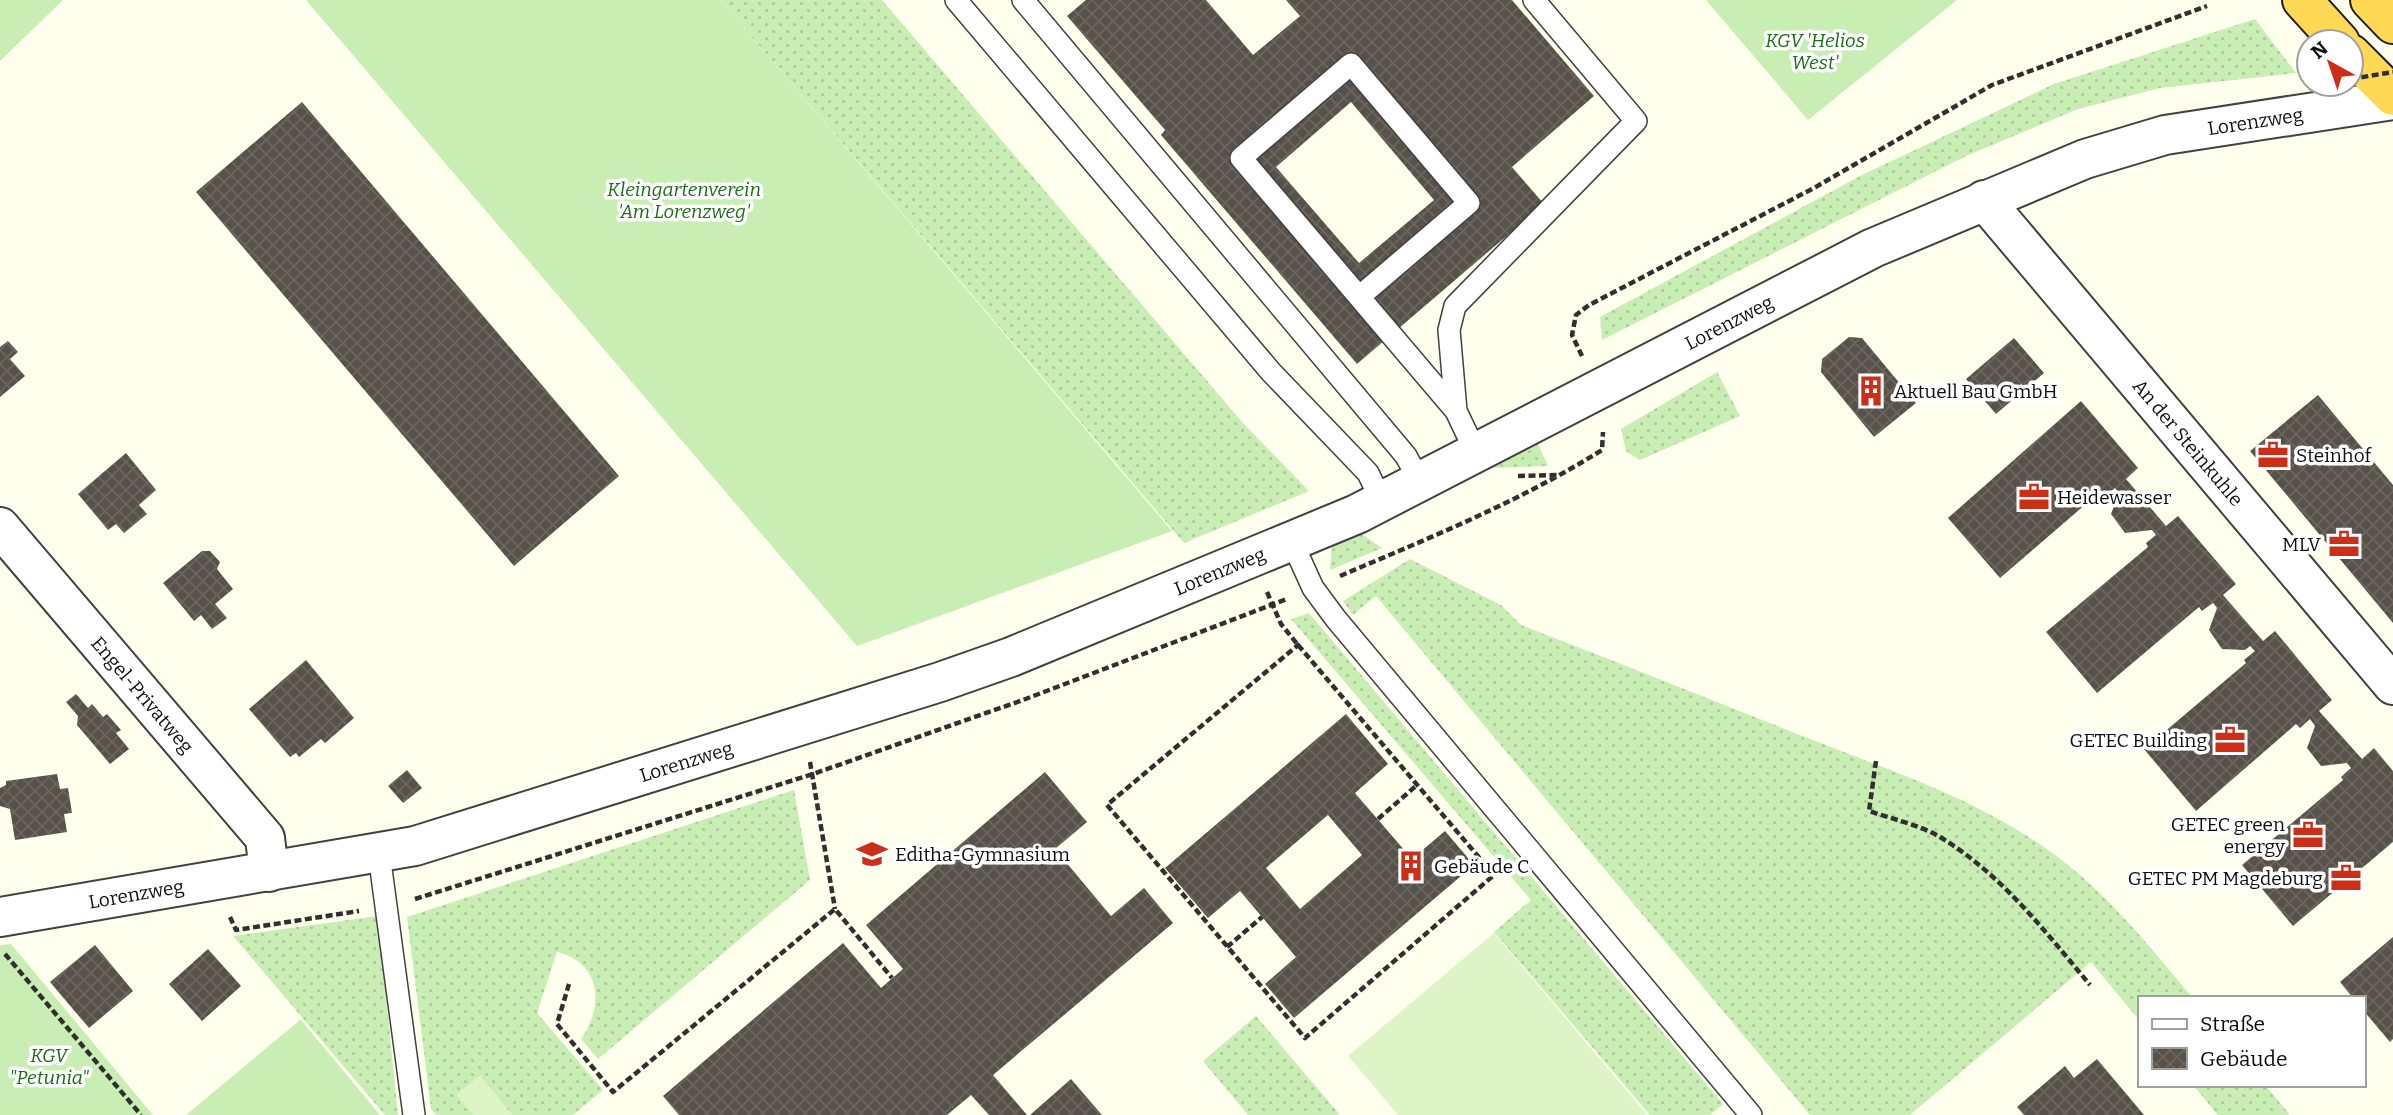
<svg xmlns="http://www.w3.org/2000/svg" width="2393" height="1115" font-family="Bitter,serif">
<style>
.grass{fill:url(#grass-dots)}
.garden{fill:#c8eeb4}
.pitch{fill:#dcf4c6}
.building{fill:url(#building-cross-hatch);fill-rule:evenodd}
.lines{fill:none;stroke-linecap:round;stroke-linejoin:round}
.service-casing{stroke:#414141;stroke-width:24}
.minor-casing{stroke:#414141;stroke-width:42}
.trunk-casing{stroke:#1f1f1f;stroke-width:42}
.path{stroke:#303030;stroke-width:4.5;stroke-dasharray:7 3.5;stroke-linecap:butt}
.service{stroke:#fff;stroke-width:21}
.minor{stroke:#fff;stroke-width:38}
.trunk{stroke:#ffd855;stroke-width:38}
.path-bridge{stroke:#303030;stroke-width:4.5;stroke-dasharray:7 3.5;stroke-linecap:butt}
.labels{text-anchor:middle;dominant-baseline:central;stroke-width:7;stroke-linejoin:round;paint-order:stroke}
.park-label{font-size:19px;font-style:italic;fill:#1a6c17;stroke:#fff}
.street-label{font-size:19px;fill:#0e0e0e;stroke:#fff}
.poi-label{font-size:19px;fill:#0e0e0e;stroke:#fff;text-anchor:start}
</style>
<defs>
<pattern id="grass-dots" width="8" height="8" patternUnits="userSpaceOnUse" patternTransform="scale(1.75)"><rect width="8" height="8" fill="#c8eeb4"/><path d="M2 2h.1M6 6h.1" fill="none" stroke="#abcb9a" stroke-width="1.8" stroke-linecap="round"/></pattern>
<pattern id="building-cross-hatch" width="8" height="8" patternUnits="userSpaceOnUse" patternTransform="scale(1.75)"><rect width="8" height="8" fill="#585149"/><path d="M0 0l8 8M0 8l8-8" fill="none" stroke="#6b655f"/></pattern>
</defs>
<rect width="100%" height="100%" fill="#ffe"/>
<path class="grass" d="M720,0H882L1242,422L1309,491L1184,543Z
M2255,19L2296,73L2160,88L2078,109L1966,156L1602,340L1600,317L1860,176L2054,84Z
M1717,372L1740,416L1640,460L1626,451L1621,429Z
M1537,442L1548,466L1488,468Z
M1357,531L1382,548L1330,570L1332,542Z
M1410,559L1501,605L1521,625C1620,663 1719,703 1818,742C1897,773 1978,800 2048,850C2104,889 2149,946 2193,998H2139V1020L2091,962L1910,1115H1810L1376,596L1353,615L1343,601Z
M1309,613L1723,1104L1710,1115H1650L1494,932L1531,900L1291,619Z
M794,790L810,880L598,1059L581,1039C604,1007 602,963 557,952L537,1013L603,1090L573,1115H512L480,1076L457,1095L474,1115H436L431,1109L407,917Z
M378,916L398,1115H385L233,936Z
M1256,1016L1340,1115H1248L1203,1061Z
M2193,1085H2265L2290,1115H2218Z"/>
<path class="garden" d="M0,0H63L0,61Z
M306,0H720L1172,531L857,646Z
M1706,0H1957L1808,120Z
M11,944L153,1115H0V945Z
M301,1020L380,1115H186L300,1020Z"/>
<path class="pitch" d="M1494,933L1647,1115H1398L1348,1056Z
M480,1076L512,1115H474L457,1095Z"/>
<path class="building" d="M1086,0H1206L1253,55L1300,16L1286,0H1512L1594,96L1512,167L1544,204L1357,364L1161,135L1165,130L1067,16ZM1351,102L1434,200L1359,263L1276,167Z
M302,102L619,476L514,566L196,192Z
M1849,337L1862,338L1916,403L1874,437L1821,372L1822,359Z
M2014,338L2044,373L1996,414L1966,379Z
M8,341L18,352L10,359L25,376L0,397V347Z
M2318,395L2393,485V623L2250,451Z
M2081,401L2138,468L2126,479L2166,526L2178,516L2236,584L2223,595L2263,641L2275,631L2332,700L2319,711L2362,759L2374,748L2393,771V842L2293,926L2242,865L2343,780L2341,777L2351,768L2347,763L2321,766L2307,748L2315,726L2310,719L2300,728L2296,724L2196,811L2144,749L2246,663L2244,660L2255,651L2250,646L2245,650L2222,649L2209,630L2217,608L2213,603L2202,611L2199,607L2097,693L2046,632L2148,547L2146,543L2156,535L2152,530L2125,533L2111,514L2119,493L2115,488L2106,496L2101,491L2000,578L1948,518Z
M126,453L156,490L139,505L147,514L124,533L116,524L108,530L78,494Z
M202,551H210L220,562L217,569L233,589L215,604L227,618L212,629L201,615L194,621L163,583Z
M306,660L354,718L325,743L321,739L299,757L296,753L290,757L249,709Z
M76,694L88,708L92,704L103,717L107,714L121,730L116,733L129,749L110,764L77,725L78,716L66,702Z
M1346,714L1388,764L1355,793L1412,859L1445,831L1474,865L1294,1018L1265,984L1296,957L1262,917L1240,891L1208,918L1165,868ZM1328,815L1362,855L1300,909L1266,868Z
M407,770L422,788L403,803L388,786Z
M1045,772L1087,822L1055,849L1075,873L1111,916L1144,888L1173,923L993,1075L1027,1115H989L971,1095L947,1115H679L663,1096L843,943L881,988L903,969L866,925Z
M57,774L60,789L68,788L72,813L64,814L67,832L15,840L10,809L0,806V788L6,785V781Z
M2393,937V1039L2390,1042L2363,1010V998H2353L2340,982Z
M95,945L133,991L89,1028L50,982Z
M208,949L241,986L202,1021L169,984Z
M2097,1059L2144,1115H2024L2017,1107L2065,1066L2074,1078Z
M1071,1079L1102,1115H1030Z"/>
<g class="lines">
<g class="service-casing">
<path id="service" d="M956,0L1271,372L1368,473L1381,500
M1023,0L1406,456L1420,482
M1359,297L1469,203L1351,64L1241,158L1456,411L1476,453
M1456,411L1449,330L1455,306L1636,121L1534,0
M1292,542L1313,588L1336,619L1751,1115
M379,854L414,1115"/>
</g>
<g class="minor-casing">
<g id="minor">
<path id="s1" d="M1984,200L2393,685"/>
<path id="s2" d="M0,527L265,838L269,872"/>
<path id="s3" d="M0,917L415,846L940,682L1011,657L1357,514L1873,248L2085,159L2165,135L2393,100"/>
</g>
</g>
<g class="trunk-casing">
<path id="trunk" d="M2302,0L2340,42
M2370,0L2393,24
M2351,54L2393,96"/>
</g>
<path class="path" d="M1582,356L1572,335L1576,315L1589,305L1814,188L1992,85L2207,6
M1518,476L1558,475
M1340,576C1429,538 1519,502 1602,450L1603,432
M1267,592L1281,624L1298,645
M1298,645L1494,875L1305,1038L1107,805Z
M1876,761L1869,811C1892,819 1920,825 1940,837C2001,874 2045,931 2090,985
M810,762L835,909
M1378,819L1417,785
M415,899L813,774L1023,700L1287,599
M230,917L236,930L359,911
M1227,947L1262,917
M5,954L141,1115
M569,984L557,1024L613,1092L835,909L892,978"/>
<use href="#service" class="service"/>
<use href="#minor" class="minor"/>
<use href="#trunk" class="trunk"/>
<path class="path-bridge" d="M2351,79L2393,72"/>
</g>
<defs>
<g id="building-bare" transform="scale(2.415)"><path d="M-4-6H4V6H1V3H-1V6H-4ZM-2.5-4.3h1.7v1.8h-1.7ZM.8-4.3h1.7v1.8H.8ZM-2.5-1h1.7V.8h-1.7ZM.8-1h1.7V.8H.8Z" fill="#cc2e17" stroke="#fff" stroke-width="2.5" paint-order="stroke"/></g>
<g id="office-bare" transform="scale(2.415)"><path d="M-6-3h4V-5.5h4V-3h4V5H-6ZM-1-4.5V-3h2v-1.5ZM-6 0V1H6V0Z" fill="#cc2e17" stroke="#fff" stroke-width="2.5" paint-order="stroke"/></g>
<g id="school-bare" transform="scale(2.415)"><path d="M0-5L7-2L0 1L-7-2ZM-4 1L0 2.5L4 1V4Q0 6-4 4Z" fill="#cc2e17" stroke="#fff" stroke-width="2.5" paint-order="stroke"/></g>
</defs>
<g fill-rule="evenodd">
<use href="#building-bare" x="1871" y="391"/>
<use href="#office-bare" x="2273" y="455"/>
<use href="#office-bare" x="2034" y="497"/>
<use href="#office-bare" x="2344" y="544"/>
<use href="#office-bare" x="2230" y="740"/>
<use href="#office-bare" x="2308" y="835"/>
<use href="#school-bare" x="872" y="854"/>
<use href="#building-bare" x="1411" y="866"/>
<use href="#office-bare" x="2346" y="878"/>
</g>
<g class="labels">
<g class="park-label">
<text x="1815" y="40">KGV 'Helios<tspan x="1815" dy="22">West'</tspan></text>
<text x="684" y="189">Kleingartenverein<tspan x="684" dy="22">'Am Lorenzweg'</tspan></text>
<text x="49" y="1055">KGV<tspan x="49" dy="22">"Petunia"</tspan></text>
</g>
<g class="street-label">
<text stroke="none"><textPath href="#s3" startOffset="2406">Lorenzweg</textPath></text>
<text stroke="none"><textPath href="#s3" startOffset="1839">Lorenzweg</textPath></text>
<text stroke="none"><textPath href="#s1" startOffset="317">An der Steinkuhle</textPath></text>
<text stroke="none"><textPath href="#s3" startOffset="1272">Lorenzweg</textPath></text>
<text stroke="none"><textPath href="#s2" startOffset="220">Engel-Privatweg</textPath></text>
<text stroke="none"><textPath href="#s3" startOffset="705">Lorenzweg</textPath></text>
<text stroke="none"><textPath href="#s3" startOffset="138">Lorenzweg</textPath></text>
</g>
<g class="poi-label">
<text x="1894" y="391">Aktuell Bau GmbH</text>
<text x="2296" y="455">Steinhof</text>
<text x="2057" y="497">Heidewasser</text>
<text x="2321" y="544" text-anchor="end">MLV</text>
<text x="2207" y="740" text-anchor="end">GETEC Building</text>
<text x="2285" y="824" text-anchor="end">GETEC green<tspan x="2285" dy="22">energy</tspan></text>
<text x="895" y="854">Editha-Gymnasium</text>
<text x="1434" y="866">Gebäude C</text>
<text x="2323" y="878" text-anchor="end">GETEC PM Magdeburg</text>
</g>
</g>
<rect x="2138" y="996" width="228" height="91" fill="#ffffff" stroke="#9f9f9f" stroke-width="2"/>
<rect x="2152" y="1019" width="35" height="10" fill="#ffffff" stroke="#9f9f9f" stroke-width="2"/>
<text x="2200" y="1031" font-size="21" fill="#0e0e0e">Straße</text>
<rect x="2152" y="1048" width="35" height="21" fill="url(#building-cross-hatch)" stroke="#9f9f9f" stroke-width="2"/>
<text x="2200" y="1066" font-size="21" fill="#0e0e0e">Gebäude</text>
<g transform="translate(2330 63) rotate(320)"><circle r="33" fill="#ffffff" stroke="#9f9f9f" stroke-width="2"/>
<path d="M0-5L12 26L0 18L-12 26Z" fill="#cc2e17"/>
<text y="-10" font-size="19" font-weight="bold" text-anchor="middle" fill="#0e0e0e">N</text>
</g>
</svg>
